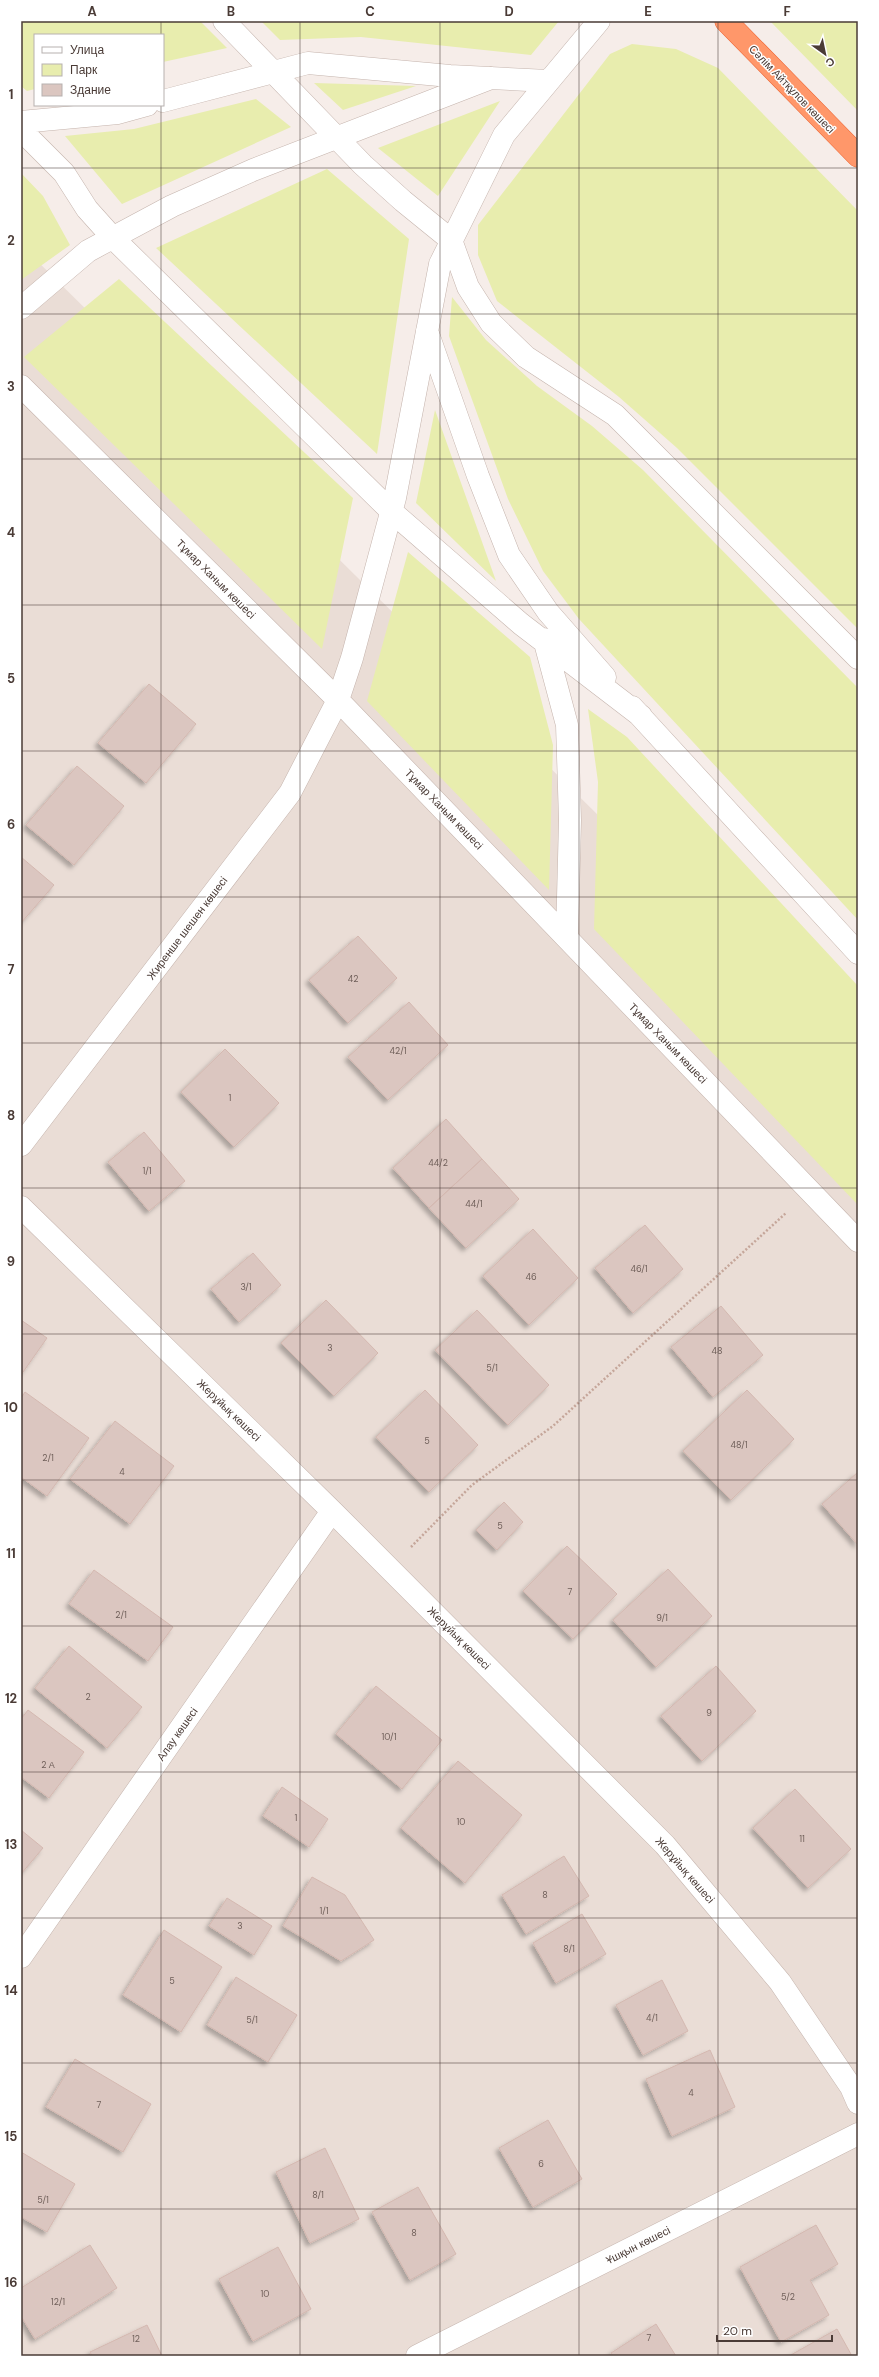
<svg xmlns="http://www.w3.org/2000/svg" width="879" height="2377" font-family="'DM Sans',sans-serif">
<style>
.residential{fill:#eaddd6}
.green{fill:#e8edae}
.building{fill:#dbc6c0;stroke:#d4b8b0;filter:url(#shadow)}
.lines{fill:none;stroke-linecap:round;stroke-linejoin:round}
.minor-casing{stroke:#c5b4ad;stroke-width:23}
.highway-casing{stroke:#ea602e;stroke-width:23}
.path{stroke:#c5a69a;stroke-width:2.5;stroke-dasharray:2 2;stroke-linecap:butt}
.minor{stroke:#fff;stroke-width:22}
.highway{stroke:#ff976a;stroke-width:22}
.grid{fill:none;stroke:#4a3b36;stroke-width:1;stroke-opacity:0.55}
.labels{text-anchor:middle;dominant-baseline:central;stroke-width:3;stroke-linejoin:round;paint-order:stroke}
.number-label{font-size:9px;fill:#6e5e58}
.street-label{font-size:11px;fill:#4a3b36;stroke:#fff}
.neatline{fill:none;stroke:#4a3b36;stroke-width:1.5}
.grid-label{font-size:13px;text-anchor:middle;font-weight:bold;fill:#4a3b36}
</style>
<defs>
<filter id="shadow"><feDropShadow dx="-3.5" dy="3.5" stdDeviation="2" flood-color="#0004"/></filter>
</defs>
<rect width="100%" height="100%" fill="#f6ede9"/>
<path class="residential" d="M21,245L858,1072V2356H21Z"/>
<path class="green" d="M21,21H200L227,48L163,62V35H35V89L27,91L21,86Z
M261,21H559L531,55L361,37L280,40Z
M770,21H858V111Z
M632,44L676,49L718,68L858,211V629L677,448L619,397L497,301L478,255V225L610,54Z
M314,83L416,86L343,110Z
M256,99L291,127L122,204L65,136L134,129Z
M500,101L438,196L378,148Z
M327,169L409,239L377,454L156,248Z
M21,173L43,196L70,245L21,280Z
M119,279L353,498L322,649L24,357Z
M452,297L486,340L537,386L592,426L643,470L858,688V920L579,619L543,571L508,499L449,336Z
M435,410L496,581L416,503Z
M408,552L530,657L553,745L549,890L367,701Z
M588,709L627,737L858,986V1205L594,929L598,782Z"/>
<path class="building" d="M149,684L196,724L146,783L98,743Z
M77,766L124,806L74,865L26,825Z
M21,857L54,885L21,923Z
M358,936L397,978L348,1023L309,980Z
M409,1002L448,1045L388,1100L348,1057Z
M225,1049L279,1103L234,1147L181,1092Z
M446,1119L482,1159L429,1208L393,1168Z
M144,1132L185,1181L149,1211L108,1162Z
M482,1159L519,1199L466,1248L429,1208Z
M645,1225L683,1269L633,1313L595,1268Z
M533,1229L578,1278L529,1325L483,1276Z
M253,1253L281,1285L239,1322L211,1289Z
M326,1300L378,1353L334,1396L281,1343Z
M721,1306L763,1355L713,1397L671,1347Z
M477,1310L549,1385L508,1425L435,1350Z
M21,1320L47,1338L21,1375Z
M425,1390L478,1445L429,1492L376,1437Z
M747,1390L794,1439L731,1500L683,1451Z
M25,1392L89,1438L47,1496L21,1477V1398Z
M115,1421L174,1466L130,1524L70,1479Z
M858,1472V1545L822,1504Z
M504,1502L523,1522L497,1550L476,1530Z
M567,1546L617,1594L573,1639L523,1591Z
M668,1569L712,1616L656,1667L613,1620Z
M94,1570L173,1627L148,1661L69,1604Z
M69,1646L142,1707L107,1748L35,1688Z
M716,1666L756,1711L702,1761L661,1716Z
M376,1686L442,1740L402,1789L336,1734Z
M28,1710L84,1752L49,1798L21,1777V1719Z
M458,1761L522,1815L465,1883L401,1828Z
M282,1787L328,1819L309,1847L263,1816Z
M795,1789L851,1849L808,1888L753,1828Z
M21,1830L43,1848L21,1874Z
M564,1856L589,1896L526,1934L502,1895Z
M312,1877L345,1895L374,1940L341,1961L283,1926Z
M227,1898L272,1926L254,1955L209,1926Z
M582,1914L606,1954L556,1983L533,1943Z
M164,1930L222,1967L181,2032L123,1995Z
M236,1977L297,2015L268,2062L207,2025Z
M662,1980L688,2031L643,2055L616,2005Z
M710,2050L735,2107L672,2136L646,2079Z
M75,2059L151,2104L123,2152L46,2107Z
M548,2120L582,2179L533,2207L499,2148Z
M325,2148L359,2219L310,2243L276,2172Z
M21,2152L75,2184L47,2232L21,2217Z
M418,2187L456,2254L410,2280L372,2212Z
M816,2225L838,2264L810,2280L829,2315L781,2342L740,2267Z
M90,2245L117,2288L35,2339L21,2316V2288Z
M278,2247L311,2309L253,2341L219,2279Z
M656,2324L676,2356H613L611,2353Z
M147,2325L162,2356H92L90,2352Z
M837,2329L852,2356H789Z"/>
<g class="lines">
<g class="minor-casing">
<path id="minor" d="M224,21L363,165L403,201L451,240L468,287L491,323L526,357L615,415L858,658
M163,101L308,63L450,76L548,81
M21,122L118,113L147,105
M21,130L64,173L87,209L113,238L391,511L521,624L641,716
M21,308L88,251L172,206L253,170L491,78
M427,331L478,476L509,555L548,612L605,677
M21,386L338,700L858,1241
M544,639L567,725L570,820L567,937
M632,707L858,953
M21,1145L290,793L338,700L352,658L395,498L440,264L504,135L599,21
M21,1207L332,1511L665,1845L780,1982L851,2087L858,2103
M21,1957L332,1511
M417,2356L858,2134"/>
</g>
<g class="highway-casing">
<path id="highway" d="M726,21L858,156"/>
</g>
<path class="path" d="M411,1547L472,1485L553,1426L786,1213"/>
<use href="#minor" class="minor"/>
<use href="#highway" class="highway"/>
</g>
<path class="grid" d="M161,21V35M300,21V2356M440,21V2356M579,21V2356M718,21V2356M161,105V2356M21,168H858M21,314H858M21,459H858M21,605H858M21,751H858M21,897H858M21,1043H858M21,1188H858M21,1334H858M21,1480H858M21,1626H858M21,1772H858M21,1918H858M21,2063H858M21,2209H858"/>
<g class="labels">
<g class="number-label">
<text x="353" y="979">42</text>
<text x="398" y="1051">42/1</text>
<text x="230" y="1098">1</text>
<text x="438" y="1163">44/2</text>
<text x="147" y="1171">1/1</text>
<text x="474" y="1204">44/1</text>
<text x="639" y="1269">46/1</text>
<text x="531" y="1277">46</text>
<text x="246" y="1287">3/1</text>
<text x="330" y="1348">3</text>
<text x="717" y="1351">48</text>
<text x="492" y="1368">5/1</text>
<text x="427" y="1441">5</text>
<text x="739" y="1445">48/1</text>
<text x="48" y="1458">2/1</text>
<text x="122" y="1472">4</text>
<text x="500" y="1526">5</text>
<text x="570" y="1592">7</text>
<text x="121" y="1615">2/1</text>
<text x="662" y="1618">9/1</text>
<text x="88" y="1697">2</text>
<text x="709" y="1713">9</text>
<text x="389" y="1737">10/1</text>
<text x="48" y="1765">2 А</text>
<text x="296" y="1818">1</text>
<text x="461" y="1822">10</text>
<text x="802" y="1839">11</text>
<text x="545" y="1895">8</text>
<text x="324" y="1911">1/1</text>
<text x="240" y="1926">3</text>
<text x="569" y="1949">8/1</text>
<text x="172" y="1981">5</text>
<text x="652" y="2018">4/1</text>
<text x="252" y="2020">5/1</text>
<text x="691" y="2093">4</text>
<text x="99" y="2105">7</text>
<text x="541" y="2164">6</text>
<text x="318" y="2195">8/1</text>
<text x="43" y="2200">5/1</text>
<text x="414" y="2233">8</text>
<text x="265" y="2294">10</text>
<text x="788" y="2297">5/2</text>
<text x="58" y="2302">12/1</text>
<text x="649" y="2338">7</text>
<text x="136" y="2339">12</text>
</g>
<g class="street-label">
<text transform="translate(792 89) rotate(46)">Сәлім Айтқұлов көшесі</text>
<text transform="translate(216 579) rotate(45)">Тұмар Ханым көшесі</text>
<text transform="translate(444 809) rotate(46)">Тұмар Ханым көшесі</text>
<text transform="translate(187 928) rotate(-53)">Жиренше шешен көшесі</text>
<text transform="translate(668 1043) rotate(46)">Тұмар Ханым көшесі</text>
<text transform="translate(229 1410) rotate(44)">Жерұйық көшесі</text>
<text transform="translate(459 1638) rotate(45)">Жерұйық көшесі</text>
<text transform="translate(177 1734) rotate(-55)">Алау көшесі</text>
<text transform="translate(685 1870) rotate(49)">Жерұйық көшесі</text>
<text transform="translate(638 2245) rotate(-27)">Ұшқын көшесі</text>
</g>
</g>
<rect width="879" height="2377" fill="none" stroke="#ffffff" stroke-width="44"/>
<rect x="34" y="34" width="130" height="72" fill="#ffffff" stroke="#b7b1af"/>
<rect x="42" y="47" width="20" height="6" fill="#ffffff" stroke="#b7b1af"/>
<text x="70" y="54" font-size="12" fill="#4a3b36">Улица</text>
<rect x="42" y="64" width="20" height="12" fill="#e8edae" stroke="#b7b1af"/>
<text x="70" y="74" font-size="12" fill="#4a3b36">Парк</text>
<rect x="42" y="84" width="20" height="12" fill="#dbc6c0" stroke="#b7b1af"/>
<text x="70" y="94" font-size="12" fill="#4a3b36">Здание</text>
<g transform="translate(825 54) rotate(147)" stroke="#ffffff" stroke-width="3" paint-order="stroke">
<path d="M0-3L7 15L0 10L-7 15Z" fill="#4a3b36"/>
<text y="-6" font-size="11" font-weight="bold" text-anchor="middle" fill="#4a3b36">С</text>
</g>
<path d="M717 2335v6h115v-6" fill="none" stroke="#4a3b36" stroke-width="2"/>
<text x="723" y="2335" font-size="12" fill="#4a3b36" stroke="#ffffff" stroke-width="3" paint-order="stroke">20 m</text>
<rect x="22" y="22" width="835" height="2333" class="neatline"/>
<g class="grid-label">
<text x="92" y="16">A</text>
<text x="231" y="16">B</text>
<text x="370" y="16">C</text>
<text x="509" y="16">D</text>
<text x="648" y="16">E</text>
<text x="787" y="16">F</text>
<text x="11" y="99">1</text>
<text x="11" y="245">2</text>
<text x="11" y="391">3</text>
<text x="11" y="537">4</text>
<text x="11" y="683">5</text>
<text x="11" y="829">6</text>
<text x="11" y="974">7</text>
<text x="11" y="1120">8</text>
<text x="11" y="1266">9</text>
<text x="11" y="1412">10</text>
<text x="11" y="1558">11</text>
<text x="11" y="1703">12</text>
<text x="11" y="1849">13</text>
<text x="11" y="1995">14</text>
<text x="11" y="2141">15</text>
<text x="11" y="2287">16</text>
</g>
</svg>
